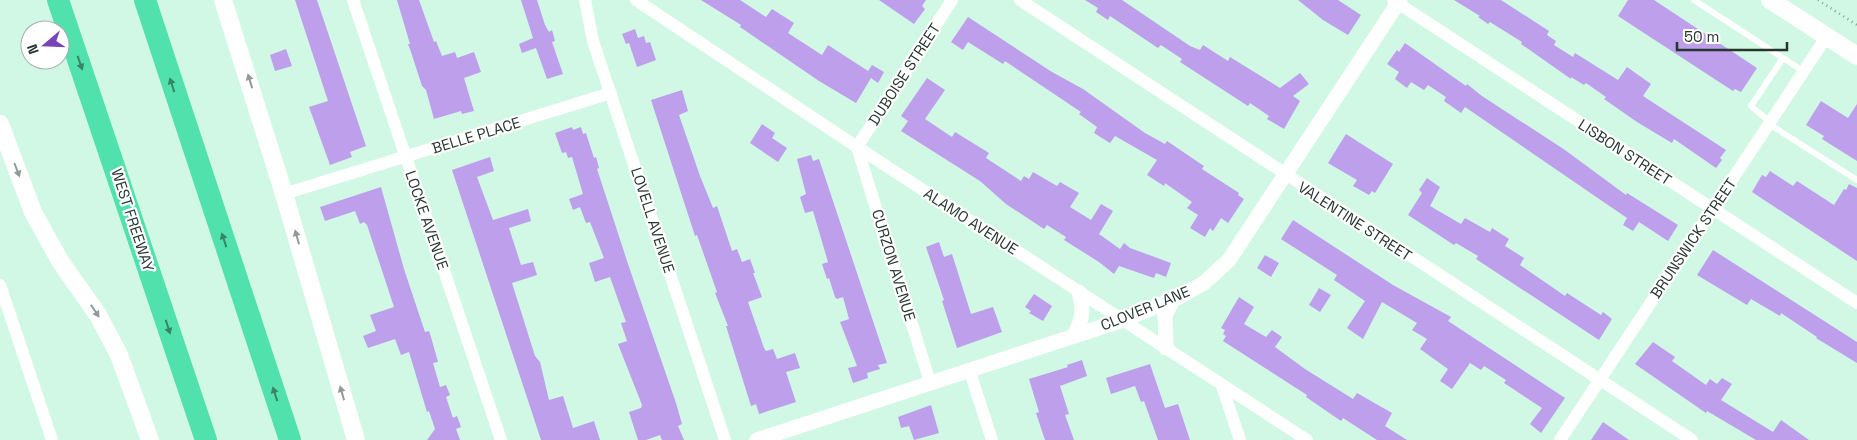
<svg xmlns="http://www.w3.org/2000/svg" width="1857" height="440" font-family="'Space Grotesk',sans-serif">
<style>
.building{fill:#bd9fec}
.lines{fill:none;stroke-linecap:round;stroke-linejoin:round}
.path{stroke:#87a597;stroke-width:2.5;stroke-dasharray:1 4;stroke-linecap:butt}
.service{stroke:#fff;stroke-width:6}
.minor{stroke:#fff;stroke-width:12}
.tertiary{stroke:#fff;stroke-width:15}
.secondary{stroke:#fff;stroke-width:18}
.motorway{stroke:#51e1ac;stroke-width:22}
.oneway{fill:#398367}
.oneway2{fill:#929a97}
.labels{text-anchor:middle;dominant-baseline:central;stroke-width:4.5;stroke-linejoin:round;paint-order:stroke}
.street-label{font-size:15px;fill:#26362f;stroke:#fff}
</style>
<rect width="100%" height="100%" fill="#d0f8e5"/>
<path class="building" d="M295,0H317L366,146L350,152L352,157L330,165L309,107L328,101Z
M397,0H419L434,42L436,41L442,56L455,52L457,58L474,52L481,72L464,78L474,111L462,114L461,111L434,119L426,90L422,86L411,52L408,44H410Z
M521,0H537L545,25L549,32L552,30L555,41L552,42L563,74L547,79L536,48L522,53L519,44L533,38Z
M701,0H740L766,17L772,9L794,23L788,33L822,55L828,45L868,71L872,65L884,72L878,83L871,78L856,103L819,81L740,27L741,25Z
M879,0H926L922,6L925,9L914,24Z
M1085,0H1122L1190,46L1200,50L1203,45L1228,61L1230,57L1280,88L1300,73L1309,84L1293,96L1300,101L1284,129L1267,119L1269,116L1250,103L1248,106L1180,62L1182,59L1161,45L1158,48L1110,16L1108,20L1096,12L1098,8Z
M1298,0H1338L1361,15L1348,35L1323,20Z
M1454,0H1501L1549,31L1547,35L1556,41L1554,45L1573,57L1575,53L1618,80L1627,67L1651,84L1643,96L1726,150L1720,158L1722,160L1716,168L1674,139L1672,143L1637,122L1604,99L1606,97L1586,83L1584,85L1571,77V79L1521,44L1522,42L1490,22L1488,24L1478,17L1480,16Z
M1628,0H1654L1757,68L1741,92L1735,89L1733,91L1618,16Z
M968,17L1052,72L1083,89L1145,133L1165,144L1167,141L1195,160L1204,166L1202,169L1239,193L1238,195L1244,199L1228,223L1221,218L1213,231L1210,228L1205,237L1190,228L1198,215L1187,208L1192,202L1165,183L1164,186L1147,175L1157,160L1115,136L1110,143L1094,133L1097,127L1079,114L1081,112L1005,61L1003,64L968,42L963,50L951,42Z
M635,29L638,38L644,36L646,43L650,42L656,60L637,67L629,43L626,44L622,34Z
M1405,43L1466,86L1467,84L1482,96L1565,150L1626,195L1627,193L1678,225L1668,241L1639,222L1633,231L1623,225L1627,218L1465,107L1461,113L1444,101L1446,97L1428,85L1424,90L1411,82L1407,88L1395,79L1399,72L1387,64L1397,50L1399,52Z
M286,49L292,66L275,71L270,55Z
M927,78L945,90L925,119L952,137L955,132L989,153L986,158L1021,181L1024,176L1029,179L1033,172L1057,186L1060,182L1079,193L1070,207L1091,220L1101,204L1113,211L1099,234L1120,249L1124,243L1130,248L1171,263L1166,277L1156,273L1154,278L1119,266L1114,274L1099,262L1064,240L1066,237L1047,225L1044,229L1006,204L980,181L901,131L908,121L901,116Z
M682,90L688,111L679,115L700,176L713,208L717,206L732,251L737,249L742,262L750,259L755,273H753L762,297L748,302L764,348L766,351L773,349L777,359L795,353L800,368L786,372L796,402L759,414L756,404L751,406L726,326H728L715,293L717,292L697,235L695,236L651,100Z
M1821,101L1848,118L1857,104V161L1822,139L1824,136L1806,125Z
M762,124L775,133L772,138L787,148L778,162L750,143Z
M572,127L573,130L581,127L583,134L586,133L594,158L596,157L599,168L597,169L629,267L676,403L682,424L678,426L684,440H662L660,435L646,440H638L629,412L641,408L642,405L618,344L627,341L621,323L626,322L610,277L595,282L589,263L604,258L590,222L586,223L580,207L573,210L569,199L583,194L572,157L568,158L566,152L562,153L555,133Z
M1346,134L1393,164L1375,193L1372,191L1369,195L1353,186L1357,180L1328,163Z
M811,155L813,161L819,159L887,363L878,365L880,369L867,373L868,378L853,383L848,368L857,366L840,322L849,319L843,297L837,299L835,297L829,278L827,279L822,264L828,262L813,211L805,213L800,197L806,194L797,159Z
M490,157L494,171L477,177L493,220L528,209L531,221L509,228L521,265L533,262L537,275L512,283L535,356L540,362L549,400L563,396L573,428L594,421L600,440H541L452,170Z
M1770,171L1793,186L1797,181L1834,205L1844,189L1846,190L1849,184L1857,188V261L1752,192L1762,175L1766,177Z
M1427,178L1440,187L1430,206L1461,224L1465,218L1490,232L1492,228L1509,239L1505,246L1524,258L1520,265L1565,296L1567,293L1601,315L1603,312L1612,319L1599,340L1476,259L1478,256L1456,243L1454,245L1408,215L1422,193L1419,190Z
M381,187L404,269L425,332L429,331L431,337L438,362L433,363L440,387L446,385L450,395L446,397L453,418L457,416L461,427L456,429L460,440H427L435,429L429,411L427,412L409,352L401,355L395,339L368,348L363,336L376,331L370,315L394,307L367,225L364,222L360,224L355,211L325,221L320,207Z
M1293,220L1393,285L1451,317L1448,321L1565,398L1541,433L1530,424L1542,408L1504,383L1506,380L1484,366L1481,370L1470,363L1452,389L1440,381L1448,369L1420,349L1427,339L1412,330L1417,323L1382,302L1363,339L1347,328L1365,301L1334,280L1337,275L1281,239Z
M939,242L944,257L952,254L971,314L993,307L1002,332L957,348L942,301L944,300L926,247Z
M1713,250L1857,342V363L1816,338L1817,337L1781,313L1780,316L1751,299L1747,305L1697,275Z
M1265,255L1279,263L1271,277L1257,268Z
M1319,288L1331,295L1320,312L1309,305Z
M1034,294L1052,306L1043,321L1029,313L1031,311L1025,307Z
M1239,297L1254,307L1244,324L1266,337L1272,330L1282,337L1275,347L1305,369L1353,399L1357,393L1392,413L1385,426L1407,440H1377L1343,418L1341,421L1306,397L1307,395L1223,341L1226,336L1223,334L1225,330L1221,328Z
M1653,342L1675,357L1672,361L1706,385L1710,379L1717,384L1722,378L1732,384L1721,400L1773,432L1781,420L1809,440H1756L1707,411L1706,413L1635,364Z
M1082,360L1087,376L1060,386L1069,414L1065,415L1074,440H1045L1036,413L1039,412L1029,379L1068,367L1067,365Z
M1150,364L1165,408L1178,404L1190,440H1158L1144,401L1141,402L1135,386L1111,394L1106,378Z
M931,405L939,433L914,440L909,426L901,428L898,417Z
M1603,422L1629,440H1591Z"/>
<g class="lines">
<path class="path" d="M1818,0L1857,25"/>
<path class="service" d="M1694,0L1803,71
M1770,122L1751,106L1783,58
M1769,124L1857,180"/>
<path class="minor" d="M353,0L501,440
M585,0L593,41L725,440
M636,0L857,147L1307,440
M1020,0L1692,440
M1393,0L1857,303
M284,194L611,93
M0,285L52,440
M969,369L992,440
M930,382L857,147L952,0
M1222,386L1240,440
M1560,440L1827,36"/>
<path class="tertiary" d="M1074,335C1083,319 1084,310 1079,292
M1166,348L1165,315L1173,300
M757,440L1123,320L1179,297L1204,283L1229,260L1400,0"/>
<path class="secondary" d="M223,0L284,194L356,440
M1770,0L1857,56
M0,124L33,212L60,261L98,315L119,355L150,440"/>
<path class="motorway" d="M58,0L206,440
M145,0L290,440"/>
</g>
<defs><path id="oneway-solid" d="M-6-.8H1V-3.2L6.5 0L1 3.2V.8H-6Z" transform="scale(1.25)"/></defs>
<g class="oneway">
<use href="#oneway-solid" transform="translate(80 63) rotate(71)"/>
<use href="#oneway-solid" transform="translate(172 85) rotate(-108)"/>
<use href="#oneway-solid" transform="translate(224 240) rotate(-108)"/>
<use href="#oneway-solid" transform="translate(168 327) rotate(72)"/>
<use href="#oneway-solid" transform="translate(275 394) rotate(-108)"/>
</g>
<g class="oneway2">
<use href="#oneway-solid" transform="translate(250 81) rotate(-107)"/>
<use href="#oneway-solid" transform="translate(17 170) rotate(69)"/>
<use href="#oneway-solid" transform="translate(297 237) rotate(-106)"/>
<use href="#oneway-solid" transform="translate(95 311) rotate(56)"/>
<use href="#oneway-solid" transform="translate(342 393) rotate(-106)"/>
</g>
<g class="labels">
<g class="street-label">
<text transform="translate(904 74) rotate(-57)">DUBOISE STREET</text>
<text transform="translate(476 135) rotate(-17)">BELLE PLACE</text>
<text transform="translate(1625 152) rotate(33)">LISBON STREET</text>
<text transform="translate(133 220) rotate(72)">WEST FREEWAY</text>
<text transform="translate(427 220) rotate(71)">LOCKE AVENUE</text>
<text transform="translate(653 220) rotate(72)">LOVELL AVENUE</text>
<text transform="translate(971 221) rotate(33)">ALAMO AVENUE</text>
<text transform="translate(1355 221) rotate(33)">VALENTINE STREET</text>
<text transform="translate(1693 238) rotate(-56)">BRUNSWICK STREET</text>
<text transform="translate(894 265) rotate(73)">CURZON AVENUE</text>
<text transform="translate(1145 308) rotate(-22)">CLOVER LANE</text>
</g>
</g>
<g transform="translate(45 45) rotate(251)"><circle r="24" fill="#ffffff" stroke="#a8afac"/>
<path d="M0-4L9 19L0 12L-9 19Z" fill="#7b43b9"/>
<text y="-8" font-size="14" font-weight="bold" text-anchor="middle" fill="#26362f">N</text>
</g>
<path d="M1677 42v8h110v-8" fill="none" stroke="#26362f" stroke-width="2.5"/>
<text x="1684" y="42" font-size="15" fill="#26362f" stroke="#ffffff" stroke-width="4" paint-order="stroke">50 m</text>
</svg>
